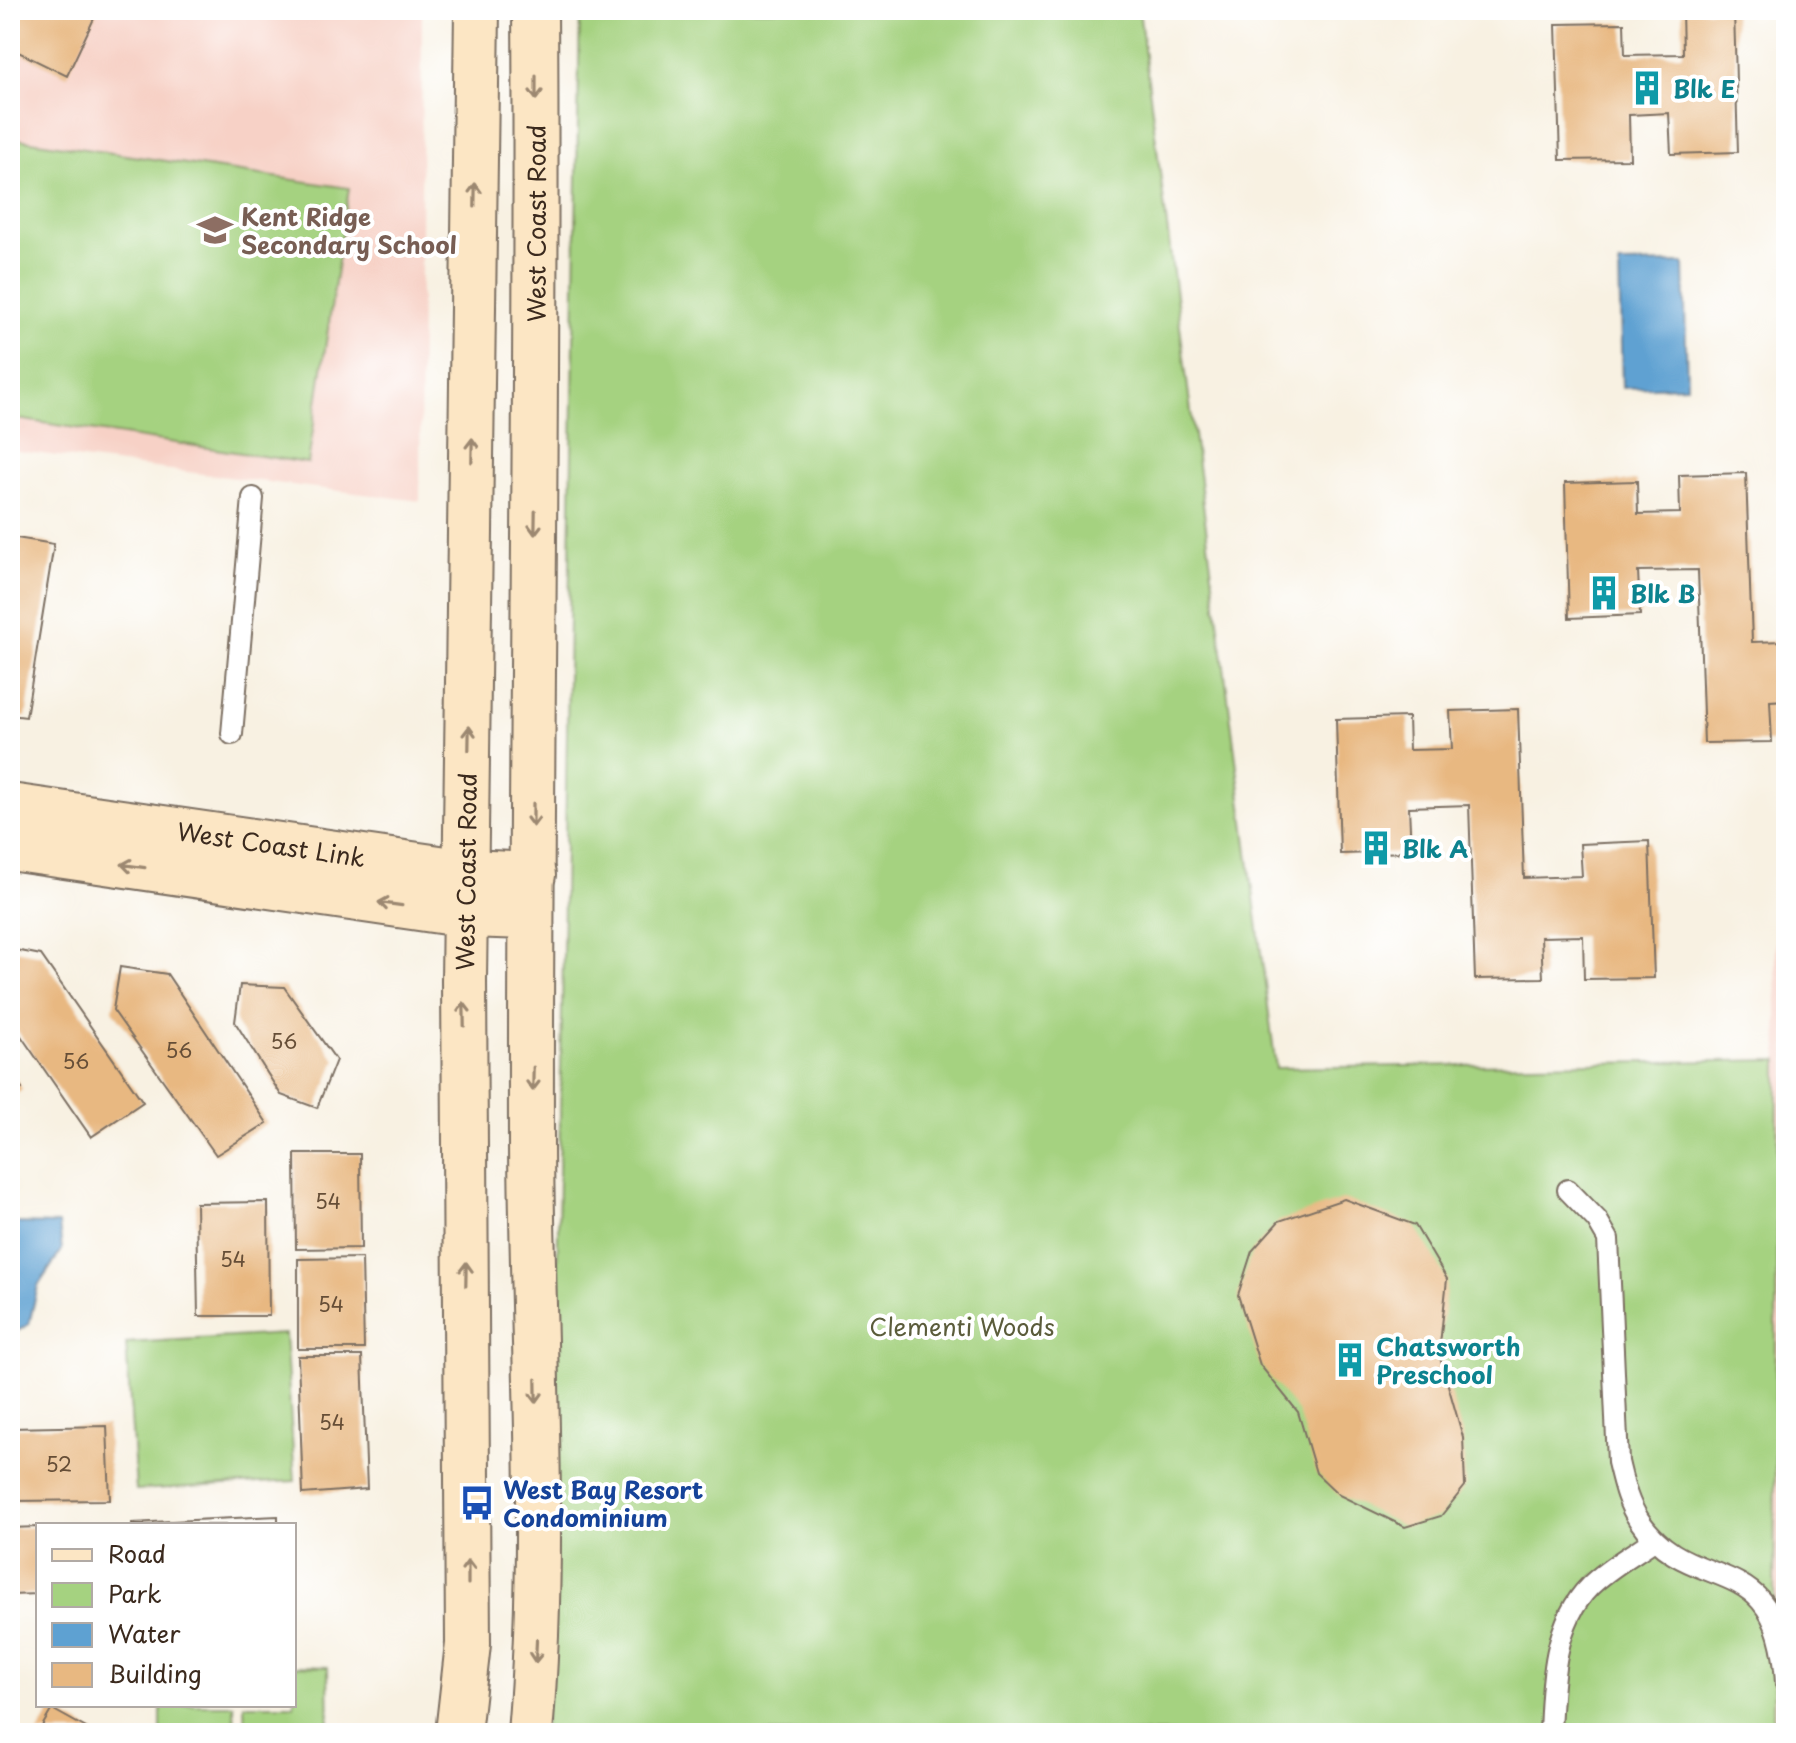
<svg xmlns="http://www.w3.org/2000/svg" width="1796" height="1743" font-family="'Playpen Sans',sans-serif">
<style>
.built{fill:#f7d1c6}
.green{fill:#a5d280;stroke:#707e4f;stroke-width:2}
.water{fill:#5ea1d2;stroke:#4c6678;stroke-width:2}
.building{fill:#e8b881}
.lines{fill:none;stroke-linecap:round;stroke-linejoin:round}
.service-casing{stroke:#7d7063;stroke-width:24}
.secondary-casing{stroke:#7d7063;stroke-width:48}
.service{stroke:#fff;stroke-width:20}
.secondary{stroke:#fce6c4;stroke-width:44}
.oneway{stroke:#9c8871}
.labels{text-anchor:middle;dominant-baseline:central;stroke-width:8;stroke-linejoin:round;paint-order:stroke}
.number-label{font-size:20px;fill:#664e37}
.culture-label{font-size:24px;font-weight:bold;fill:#0d838f;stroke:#fff;text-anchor:start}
.education-label{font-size:24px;font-weight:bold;fill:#785e54;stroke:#fff;text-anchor:start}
.street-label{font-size:24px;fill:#3b2a1e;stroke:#fff}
.park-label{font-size:24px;fill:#5b5c3b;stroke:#fff}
.transit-label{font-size:24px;font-weight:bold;fill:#164399;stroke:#fff;text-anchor:start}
</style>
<rect width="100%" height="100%" fill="#fff"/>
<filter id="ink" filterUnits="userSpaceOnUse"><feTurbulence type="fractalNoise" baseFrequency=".0125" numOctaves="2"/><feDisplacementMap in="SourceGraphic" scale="16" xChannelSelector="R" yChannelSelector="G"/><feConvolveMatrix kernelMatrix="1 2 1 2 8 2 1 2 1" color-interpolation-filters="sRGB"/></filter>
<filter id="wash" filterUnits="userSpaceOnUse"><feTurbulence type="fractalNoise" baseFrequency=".006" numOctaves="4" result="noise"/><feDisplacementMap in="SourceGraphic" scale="32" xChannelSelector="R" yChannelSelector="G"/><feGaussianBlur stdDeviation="1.8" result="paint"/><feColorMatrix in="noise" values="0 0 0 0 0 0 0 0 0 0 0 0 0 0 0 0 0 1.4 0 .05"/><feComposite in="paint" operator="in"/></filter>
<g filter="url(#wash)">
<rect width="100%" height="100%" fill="#f8f1e2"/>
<path class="built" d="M10,10H422L420,501L10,450Z
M1774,867H1786V1733H1773L1778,1060Z"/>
<path class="green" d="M580,10H1139L1276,1068L1778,1060L1773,1733H544L552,1565Z
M10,138L349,188L308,463L10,418Z
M285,1334L295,1481L136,1490L126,1343Z
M294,1666L328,1667L329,1733H245L244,1705H294Z
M161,1705H234L235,1733H161Z"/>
<path class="water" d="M1684,263L1687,386L1622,388L1619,264Z
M10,1223L59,1224L62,1250L38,1286L29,1324L16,1332L10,1330Z"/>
<g id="blocks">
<path class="building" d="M10,10H98L67,76L10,48Z
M1682,10H1734L1738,152L1671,154L1669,113L1629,115L1630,159L1560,160L1556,24L1624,23L1625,55L1683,54Z
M1746,473L1752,642L1786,641V700L1770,701L1772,742L1704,743L1698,570L1638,571L1640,615L1569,618L1565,483L1637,481L1638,514L1680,513L1679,475Z
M10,537L54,544L26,717L10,715Z
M1518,709L1524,878L1582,876L1580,844L1649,841L1654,978L1584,979L1583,936L1541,937L1543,978L1475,979L1469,805L1409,807L1411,852L1340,854L1336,719L1408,717L1409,750L1452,749L1450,711Z
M10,949L41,955L143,1102L91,1137L10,1020Z
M120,967L167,974L267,1123L216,1155L113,1010Z
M240,985L284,987L336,1060L317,1108L281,1095L235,1022Z
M10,1071L22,1089L10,1098Z
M295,1154H360L361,1248L296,1249Z
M1344,1199L1415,1225L1447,1279L1439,1354L1463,1437L1465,1486L1441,1516L1405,1527L1339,1495L1316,1473L1298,1412L1260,1365L1238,1295L1252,1251L1279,1221Z
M268,1202L269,1316H198L196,1203Z
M362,1258L364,1349H298V1259Z
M298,1356H362L367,1489L303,1494Z
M107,1426L110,1500L10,1501V1428Z
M278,1516V1525H132V1523Z
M38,1527V1594L10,1595V1528Z
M52,1709L95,1733H38Z"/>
</g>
</g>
<g filter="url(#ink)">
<use href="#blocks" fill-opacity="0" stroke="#7d7063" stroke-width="2"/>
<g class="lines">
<g class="service-casing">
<path id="service" d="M232,734L253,498
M1568,1190L1597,1220L1608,1239L1618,1462C1623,1482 1627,1502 1639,1520C1692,1600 1779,1543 1786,1683
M1550,1733C1552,1685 1553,1623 1590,1586C1608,1568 1634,1554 1655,1539"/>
</g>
<g class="secondary-casing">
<g id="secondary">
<path id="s1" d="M10,806L467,872L533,875"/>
<path d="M10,848L467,915L531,917"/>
<path id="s2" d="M458,1733L468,1644L464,980L477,10"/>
<path id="s3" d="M530,1733C547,1537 532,1341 531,1144C530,766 538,388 535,10"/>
</g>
</g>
<use href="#service" class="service"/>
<use href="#secondary" class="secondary"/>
</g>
<defs><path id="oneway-shaft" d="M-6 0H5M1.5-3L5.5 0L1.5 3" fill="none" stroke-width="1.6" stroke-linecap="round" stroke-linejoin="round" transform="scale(2)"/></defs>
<g class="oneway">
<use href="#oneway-shaft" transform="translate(536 88) rotate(90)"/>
<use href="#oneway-shaft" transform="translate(475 195) rotate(-89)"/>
<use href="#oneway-shaft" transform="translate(472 450) rotate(-89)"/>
<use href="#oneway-shaft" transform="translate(535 523) rotate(91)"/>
<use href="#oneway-shaft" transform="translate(469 738) rotate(-89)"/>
<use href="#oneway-shaft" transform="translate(533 815) rotate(90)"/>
<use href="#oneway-shaft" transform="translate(133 866) rotate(-172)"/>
<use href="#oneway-shaft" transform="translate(390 904) rotate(-172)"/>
<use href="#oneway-shaft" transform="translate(464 1014) rotate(-91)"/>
<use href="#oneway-shaft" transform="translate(533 1079) rotate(91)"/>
<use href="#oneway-shaft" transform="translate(466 1274) rotate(-89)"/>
<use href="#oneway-shaft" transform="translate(536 1391) rotate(89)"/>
<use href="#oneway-shaft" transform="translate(468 1572) rotate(-90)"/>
<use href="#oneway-shaft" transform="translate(536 1651) rotate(93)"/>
</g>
</g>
<defs>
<g id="building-bare" transform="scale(2.76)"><path d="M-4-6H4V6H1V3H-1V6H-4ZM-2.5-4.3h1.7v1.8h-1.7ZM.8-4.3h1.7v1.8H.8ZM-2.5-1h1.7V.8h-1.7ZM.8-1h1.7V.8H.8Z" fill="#0f9aa8" stroke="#fff" stroke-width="2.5" paint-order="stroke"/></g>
<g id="school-bare" transform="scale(2.76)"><path d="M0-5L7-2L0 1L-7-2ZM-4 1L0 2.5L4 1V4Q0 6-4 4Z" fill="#8d6e63" stroke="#fff" stroke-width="2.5" paint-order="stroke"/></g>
<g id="bus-bare" transform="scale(2.76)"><path d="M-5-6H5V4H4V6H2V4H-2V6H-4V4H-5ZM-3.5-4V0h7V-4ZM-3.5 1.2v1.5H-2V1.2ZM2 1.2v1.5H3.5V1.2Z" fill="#1a4fb4" stroke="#fff" stroke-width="2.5" paint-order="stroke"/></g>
</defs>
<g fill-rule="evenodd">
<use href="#building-bare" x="1647" y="88"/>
<use href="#school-bare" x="215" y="230"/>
<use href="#building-bare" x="1604" y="593"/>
<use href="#building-bare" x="1376" y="848"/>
<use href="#building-bare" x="1350" y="1360"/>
<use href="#bus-bare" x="477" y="1503"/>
</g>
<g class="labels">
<g class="number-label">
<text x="284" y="1041">56</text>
<text x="179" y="1050">56</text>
<text x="76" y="1061">56</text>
<text x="328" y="1201">54</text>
<text x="233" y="1259">54</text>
<text x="331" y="1304">54</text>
<text x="332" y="1422">54</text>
<text x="59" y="1464">52</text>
</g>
<g class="culture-label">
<text x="1673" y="88">Blk E</text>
<text x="1630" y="593">Blk B</text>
<text x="1402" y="848">Blk A</text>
<text x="1376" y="1346">Chatsworth<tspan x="1376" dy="28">Preschool</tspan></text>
</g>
<g class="education-label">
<text x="241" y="216">Kent Ridge<tspan x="241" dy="28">Secondary School</tspan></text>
</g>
<g class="street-label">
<text stroke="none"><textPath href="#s3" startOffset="1510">West Coast Road</textPath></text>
<text stroke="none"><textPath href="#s1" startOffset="264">West Coast Link</textPath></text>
<text stroke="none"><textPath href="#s2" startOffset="862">West Coast Road</textPath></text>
</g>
<g class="park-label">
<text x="962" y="1326">Clementi Woods</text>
</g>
<g class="transit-label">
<text x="503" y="1489">West Bay Resort<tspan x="503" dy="28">Condominium</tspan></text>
</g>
</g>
<rect width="1796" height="1743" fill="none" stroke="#fff" stroke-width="40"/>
<rect x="36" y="1523" width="260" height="184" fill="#ffffff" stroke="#b1aaa5" stroke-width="2"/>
<rect x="52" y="1549" width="40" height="12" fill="#fce6c4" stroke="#b1aaa5" stroke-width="2"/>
<text x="108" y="1563" font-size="24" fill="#3b2a1e">Road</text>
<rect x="52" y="1583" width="40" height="24" fill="#a5d280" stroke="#b1aaa5" stroke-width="2"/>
<text x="108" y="1603" font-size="24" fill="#3b2a1e">Park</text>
<rect x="52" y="1623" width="40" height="24" fill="#5ea1d2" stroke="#b1aaa5" stroke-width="2"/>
<text x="108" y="1643" font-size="24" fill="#3b2a1e">Water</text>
<rect x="52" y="1663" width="40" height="24" fill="#e8b881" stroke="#b1aaa5" stroke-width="2"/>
<text x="108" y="1683" font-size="24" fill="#3b2a1e">Building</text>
</svg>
